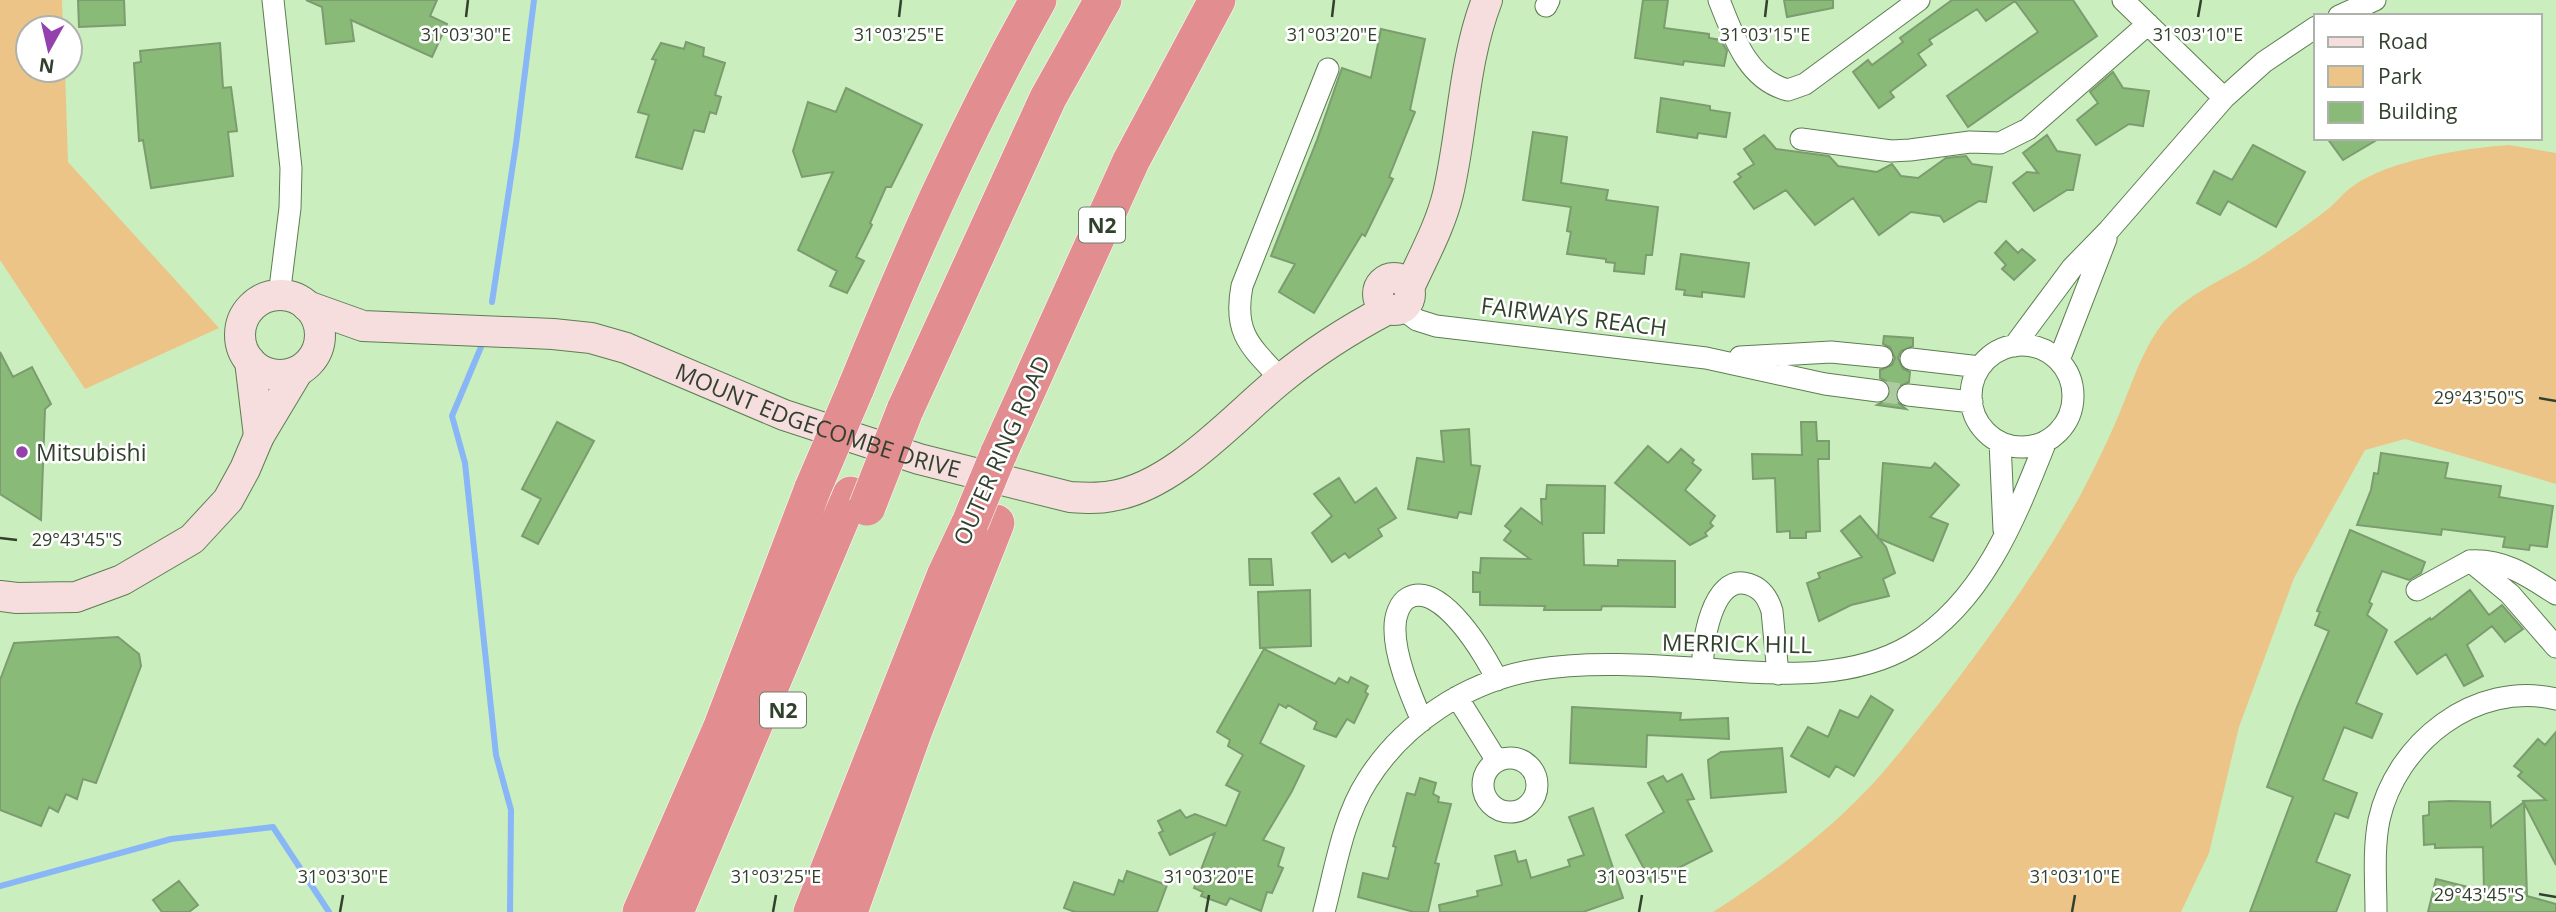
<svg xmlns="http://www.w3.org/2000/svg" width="2556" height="912" font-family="'Open Sans',sans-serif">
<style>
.green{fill:#ecc488}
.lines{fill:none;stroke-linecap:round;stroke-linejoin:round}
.stream{stroke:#89b6f7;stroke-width:6}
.building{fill:#8aba78;stroke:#7b9c6f;stroke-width:2}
.street-tunnel{stroke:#accba1;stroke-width:21;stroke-dasharray:21 10;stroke-linecap:butt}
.street-casing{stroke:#5d7d52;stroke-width:23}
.secondary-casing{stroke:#5d7d52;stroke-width:32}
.highway-casing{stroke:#fff;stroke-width:38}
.street{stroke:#fff;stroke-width:21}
.secondary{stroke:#f6ddde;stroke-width:30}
.highway{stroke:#e28e91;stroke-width:37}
.highway-bridge-casing{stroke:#fff;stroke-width:38;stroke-linecap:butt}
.highway-bridge{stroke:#e28e91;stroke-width:37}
.ticks{fill:none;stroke:#32412d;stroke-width:2.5}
.poi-dot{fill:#9440ad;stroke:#fff;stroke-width:2.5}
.labels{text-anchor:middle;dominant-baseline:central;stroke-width:5;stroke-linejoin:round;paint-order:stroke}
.shield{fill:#fff;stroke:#707a6c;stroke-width:2}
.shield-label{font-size:21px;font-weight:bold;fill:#32412d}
.street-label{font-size:23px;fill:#32412d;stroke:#fff}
.poi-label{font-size:23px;fill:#32412d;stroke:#fff;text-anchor:start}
.ticks-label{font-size:18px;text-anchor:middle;fill:#32412d;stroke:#fff;stroke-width:5;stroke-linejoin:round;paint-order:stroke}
</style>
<rect width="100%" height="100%" fill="#caeebe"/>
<path class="green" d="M0,0H62L63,28H28V70H65L68,162L219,328L85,389L0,260Z
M2509,145L2556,153V484L2405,439L2365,450L2294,578L2239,727L2209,853L2181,912H1713C1763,880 1812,844 1854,803C1885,773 1910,739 1937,706C1989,639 2038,570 2080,496C2095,467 2110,437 2122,407C2135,376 2146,340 2170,315C2193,291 2229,277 2257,259C2281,243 2305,227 2328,209C2337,202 2344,192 2353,186C2389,160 2465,148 2509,145Z"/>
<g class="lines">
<path class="stream" d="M492,302L516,144L534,0
M481,347L452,416L465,463L496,755L511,810L510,912
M0,886L171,839L273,827L329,912"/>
</g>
<path class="building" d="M78,0H124L125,25L79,27Z
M306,0H437L430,16L447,24L432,57L351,20L354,41L326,44L322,7Z
M1643,0H1668L1664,28L1709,34V38L1721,40L1727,51L1724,66L1684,61L1683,65L1635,58Z
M1784,0H1833V8L1787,17Z
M1952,0H2073L2097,36L1968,127L1947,96L2038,32L2015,1L1986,21L1977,9L1929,40L1932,44L1918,54L1926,65L1890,92L1894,97L1879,108L1853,72L1868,60L1872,65L1903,42L1900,38Z
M1381,29L1425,39L1410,110L1415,112L1389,177L1393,179L1365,236L1362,234L1314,313L1279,292L1295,264L1271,256L1317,140L1342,68L1371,78Z
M686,42L704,48L703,56L725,63L715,95L721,97L716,114L710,112L704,132L694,130L682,169L636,157L649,115L638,112L656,60L652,59L661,43L684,49Z
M220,43L223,88L231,87L237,131L228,132L233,176L151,188L143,140L139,141L134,63L141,62L140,51Z
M2113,72L2123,88L2149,91L2143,126L2129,124L2096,145L2077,120L2098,103L2090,92Z
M846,88L922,125L891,187H886L870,223L872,225L856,257L864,261L847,293L830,286L837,271L798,250L833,172L802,177L793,151L808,102L836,112Z
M1661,98L1710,106V110L1730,113L1726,137L1698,133L1697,138L1657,132Z
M1533,132L1567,137L1561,183L1608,190L1606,200L1658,207L1652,255H1646L1644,274L1614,271L1615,263L1606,262V259L1567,254L1571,232L1567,231L1571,207L1523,200Z
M1764,135L1776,149L1829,156L1838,166L1877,172L1892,164L1901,176L1918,178L1946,158L1966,156L1972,164L1992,167L1986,202L1979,201L1944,222L1940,216L1911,212L1879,235L1853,198L1815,225L1786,190L1754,209L1734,182L1741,177L1738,174L1754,164L1744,149Z
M2047,135L2057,151L2080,155L2073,190H2067L2034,211L2013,183L2027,172L2038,173L2023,153Z
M2327,138H2380L2343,160Z
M2253,145L2305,172L2276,227L2228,201L2220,215L2197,203L2214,171L2232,180Z
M2006,241L2018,253L2022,249L2035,260L2014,280L2002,269L2006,265L1995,253Z
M1681,254L1749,263L1744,297L1702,292V297L1684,295L1685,290L1676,289Z
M1884,336L1913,338V346L1901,351L1898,358L1903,369L1910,372L1909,382L1898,387L1895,394L1896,401L1906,409L1877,405L1888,399L1891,392L1886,381L1880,378V370L1892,365L1895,358L1890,347L1883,344Z
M0,352L13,377L32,367L51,404L45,409L41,520L0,494Z
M557,422L594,441L538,544L522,536L541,499L522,489Z
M1801,422H1816L1817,441H1829V459H1818L1820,531L1806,532V538H1790V531L1777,532L1775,478L1753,479L1752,454L1802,455Z
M1469,429L1471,465L1480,466L1471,514L1459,512L1457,518L1408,509L1417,458L1444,462L1441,431Z
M1648,446L1668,463L1681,449L1694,460L1692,463L1701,470L1685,490L1715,516L1710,523L1713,526L1705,533L1707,536L1690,545L1615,483Z
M2381,453L2448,463L2445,478L2501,486L2499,497L2553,506L2547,547L2530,545L2529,550L2503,547L2505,537L2442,529L2441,535L2357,525L2371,490L2374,473L2378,474Z
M1883,463L1931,468L1935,463L1959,485L1930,517L1948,524L1933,561L1878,538Z
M1339,478L1355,503L1376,488L1396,518L1378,529L1382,536L1349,558L1345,553L1332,562L1312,533L1332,516L1314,494Z
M1547,485L1605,486L1604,533H1583L1584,565L1618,566V560L1675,561V607L1602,606L1601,610H1544L1545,606L1480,605V592H1473V572L1480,573L1481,558L1530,559L1504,540L1511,531L1505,526L1521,508L1542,524L1541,499H1546Z
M1860,516L1886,547L1895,573L1883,579L1889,596L1851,605L1819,621L1807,583L1820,578L1818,573L1862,557L1841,531Z
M2350,530L2425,562L2421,573L2409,580L2382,571L2369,602L2372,604L2367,615L2387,630L2356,703L2382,714L2372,738L2344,727L2323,780L2357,793L2348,818L2335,813L2316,862L2350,875L2336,912H2250L2293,797L2267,787L2297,707L2329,631L2315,625L2320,612L2317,611Z
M1249,559H1271L1273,585H1250Z
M1310,590L1311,646L1260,648L1258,592Z
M2470,590L2489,615L2502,605L2523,629L2505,642L2492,626L2467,645L2483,676L2464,686L2446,654L2417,674L2395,642L2430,618L2431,620Z
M118,637L139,654L141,666L96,783L83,779L77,799L66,794L58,812L49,807L41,826L0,810V680L14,643Z
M1264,649L1335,684L1339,678L1348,683L1351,677L1368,686L1365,692L1368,694L1354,723L1347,719L1336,737L1314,729L1317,722L1288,705L1286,708L1279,704L1260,743L1304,766L1292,791L1263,840L1284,848L1278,866L1283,868L1272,893L1267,892L1261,911L1230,898L1226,905L1201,896L1203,892L1194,888L1215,833L1170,855L1159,833L1163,831L1158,821L1180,810L1186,818L1195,814L1226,826L1240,792L1226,785L1243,755L1228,746L1230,740L1217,732Z
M1871,696L1893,710L1854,776L1836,766L1829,777L1791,756L1808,727L1828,737L1840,710L1858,718Z
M1572,707L1681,713L1680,720L1728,718L1729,739L1647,735L1646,767L1570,763Z
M2556,732V865L2523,801L2546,800L2518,776L2522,772L2514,766L2538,739L2545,745Z
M1782,748L1786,792L1711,798L1708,760L1721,752Z
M1682,774L1694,799L1687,800L1712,851L1651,882L1626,835L1664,812L1648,783L1663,776L1667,782Z
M1420,778L1436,783L1433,794L1439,797L1438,802L1451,804L1435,863L1439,864L1428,912H1414L1358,897L1363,873L1388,879L1396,847L1393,846L1407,793L1415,795Z
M2450,801L2490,802L2491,827L2524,802L2527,896L2556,904V912H2428L2436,879L2484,891L2483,847L2435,848V844L2424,845L2423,816L2429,815V802Z
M1593,808L1623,898L1583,912H1440L1439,905L1478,896L1477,891L1502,885L1495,856L1515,851L1518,862L1526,860L1531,878L1570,866L1568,860L1584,855L1569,817Z
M1127,871L1167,885L1157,912H1075L1064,908L1074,882L1114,895L1119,880L1123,882Z
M179,881L198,905L189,912H162L153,900Z"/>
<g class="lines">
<path class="street-tunnel" d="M1878,391L1908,395"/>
<g class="street-casing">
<path id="street" d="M273,0L291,168L290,208L279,296
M1719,0C1733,35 1747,80 1788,90L1805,84L1919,0
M2123,0L2224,98
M1546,6L1549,0
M2339,16L2375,0
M1801,139L1891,151L1910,150L1970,142L2000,143L2028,129L2148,24
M1401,308L1417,320L1436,326L1706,358L1825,384L1878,391
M1971 396a51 51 0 1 1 102 0a51 51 0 1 1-102 0Z
M2014,346L2072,268L2109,230L2224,98L2264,62L2316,27
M1740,357L1831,352L1882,357
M1911,359L1980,367
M2059,360L2106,239
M1281,379C1250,346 1233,333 1242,286L1328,69
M1908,395L1972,402
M2000,442L2004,530
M2470,561C2504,559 2528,576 2556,594
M2417,590L2470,561L2510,594L2556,647
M1703,669C1701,646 1712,573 1748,584C1762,588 1768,598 1772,611L1778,674
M1457,697L1497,761
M1422,721C1411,695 1394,656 1395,627C1395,617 1399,603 1408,598C1441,580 1486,656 1497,680
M1483 785a27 27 0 1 1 54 0a27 27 0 1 1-54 0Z
M1324,912C1335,870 1343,818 1367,781C1403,723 1467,682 1534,670C1592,660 1661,666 1720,670C1783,675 1854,679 1911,645C1984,601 2016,516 2046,441
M2376,912C2376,882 2373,850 2379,820C2396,743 2475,680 2556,699"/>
</g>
<g class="secondary-casing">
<g id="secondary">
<circle cx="1394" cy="294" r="16"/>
<path d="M1409,288C1423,257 1440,227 1448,194C1463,130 1463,62 1487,0"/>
<circle cx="280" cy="335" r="40"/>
<path id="s1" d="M307,306L363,326L553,334L591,338L626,348L784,415L919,459L1070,497C1084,498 1098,499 1112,496C1175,486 1234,417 1281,379C1315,351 1350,329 1388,309"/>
<path d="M250,361L259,436"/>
<path d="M0,596L17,598L76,597L122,580L192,539L228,500L245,469L259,436L298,371"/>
</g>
</g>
<g class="highway-casing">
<path id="highway" d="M855,390C909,257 967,126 1038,0
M905,410L1048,98L1103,0
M998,455L1131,161L1217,0
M641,912L721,729L813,488
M675,912L851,495
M812,912L945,576L970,523
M849,912L914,730L996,523"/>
</g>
<use href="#street" class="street"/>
<use href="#secondary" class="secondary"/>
<use href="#highway" class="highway"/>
<g class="highway-bridge-casing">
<path id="highway-bridge" d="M813,488L855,390
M867,507L905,410
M970,523L998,455"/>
</g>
<use href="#highway-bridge" class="highway-bridge"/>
</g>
<path class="ticks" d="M466,17L468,0M899,17L901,0M1332,17L1334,0M1765,17L1767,0M2198,17L2201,0M2539,398L2556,401M0,538L17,540M2539,894L2556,897M340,912L343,895M773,912L776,895M1206,912L1209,895M1639,912L1642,895M2072,912L2075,895"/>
<circle class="poi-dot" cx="22" cy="452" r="7"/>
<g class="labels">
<g class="shield">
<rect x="1079" y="207.5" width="46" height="35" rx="5"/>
<rect x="760" y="692.5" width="46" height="35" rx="5"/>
</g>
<g class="shield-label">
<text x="1102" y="225">N2</text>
<text x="783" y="710">N2</text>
</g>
<g class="street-label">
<text transform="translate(1574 316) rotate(7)">FAIRWAYS REACH</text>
<text stroke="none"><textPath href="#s1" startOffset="530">MOUNT EDGECOMBE DRIVE</textPath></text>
<text transform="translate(1001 450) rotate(-66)">OUTER RING ROAD</text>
<text transform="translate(1737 643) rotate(1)">MERRICK HILL</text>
</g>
<g class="poi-label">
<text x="36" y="452">Mitsubishi</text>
</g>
</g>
<g class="ticks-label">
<text x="466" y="41">31°03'30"E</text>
<text x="899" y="41">31°03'25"E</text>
<text x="1332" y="41">31°03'20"E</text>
<text x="1765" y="41">31°03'15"E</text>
<text x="2198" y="41">31°03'10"E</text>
<text x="2479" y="404">29°43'50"S</text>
<text x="77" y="546">29°43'45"S</text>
<text x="343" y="883">31°03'30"E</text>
<text x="776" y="883">31°03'25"E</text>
<text x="1209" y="883">31°03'20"E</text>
<text x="1642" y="883">31°03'15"E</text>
<text x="2075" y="883">31°03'10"E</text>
<text x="2479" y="901">29°43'45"S</text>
</g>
<rect x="2314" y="14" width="228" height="126" fill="#ffffff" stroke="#adb3ab" stroke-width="2"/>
<rect x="2328" y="37" width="35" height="10" fill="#f6ddde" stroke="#adb3ab" stroke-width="2"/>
<text x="2378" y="49" font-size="21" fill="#32412d">Road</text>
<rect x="2328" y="66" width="35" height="21" fill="#ecc488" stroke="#adb3ab" stroke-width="2"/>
<text x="2378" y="84" font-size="21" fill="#32412d">Park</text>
<rect x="2328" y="102" width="35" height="21" fill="#8aba78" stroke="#adb3ab" stroke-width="2"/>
<text x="2378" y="119" font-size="21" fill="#32412d">Building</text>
<g transform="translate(49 49) rotate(188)"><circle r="33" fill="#ffffff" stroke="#adb3ab" stroke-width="2"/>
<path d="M0-5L12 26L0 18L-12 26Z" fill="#9440ad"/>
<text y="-10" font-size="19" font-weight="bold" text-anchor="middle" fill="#32412d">N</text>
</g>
</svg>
